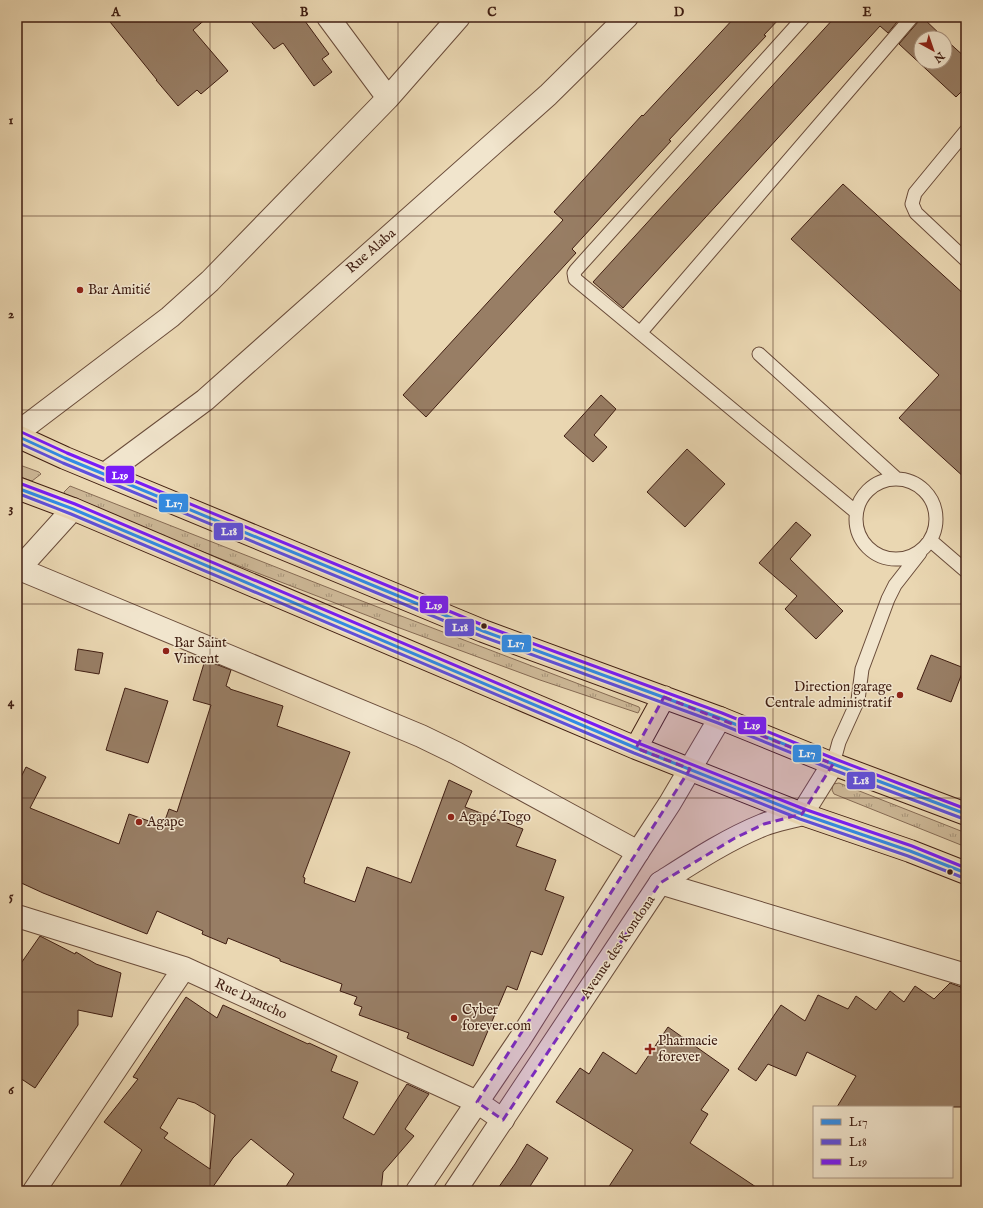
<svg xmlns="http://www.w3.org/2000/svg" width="983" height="1208" font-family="'IM FELL English',serif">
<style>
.grass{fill:url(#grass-tufts);stroke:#866b54}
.building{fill:#987e65;stroke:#401e12;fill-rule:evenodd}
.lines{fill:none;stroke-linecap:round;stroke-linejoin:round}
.service-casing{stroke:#6a4c3a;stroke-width:15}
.minor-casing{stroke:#6a4c3a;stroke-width:24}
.tertiary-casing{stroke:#6a4c3a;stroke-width:24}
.trunk-casing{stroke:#401e12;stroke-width:24}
.service{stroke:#f1e5cd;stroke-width:13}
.minor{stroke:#f1e5cd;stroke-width:22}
.tertiary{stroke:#f1e5cd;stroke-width:22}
.trunk{stroke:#ead7b2;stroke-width:22}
.bus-1-casing{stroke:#f1e5cd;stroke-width:6}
.bus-2-casing{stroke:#f1e5cd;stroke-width:6}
.bus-3-casing{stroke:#f1e5cd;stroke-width:6}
.bus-1{stroke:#318ce7;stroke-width:3}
.bus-2{stroke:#6050dc;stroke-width:3}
.bus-3{stroke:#791cf8;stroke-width:3}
.marked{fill:#7b2cbf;fill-opacity:0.2;stroke:#7b2cbf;stroke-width:3;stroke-dasharray:8 5;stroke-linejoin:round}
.grid{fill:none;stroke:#401e12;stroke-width:1;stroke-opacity:0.55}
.poi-dot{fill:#8f2418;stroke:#f1e5cd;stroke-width:1.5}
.bus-dot{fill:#401e12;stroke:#f1e5cd;stroke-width:1.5}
.labels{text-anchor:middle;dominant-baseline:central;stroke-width:3;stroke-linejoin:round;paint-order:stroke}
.street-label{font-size:14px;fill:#401e12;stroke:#f1e5cd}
.poi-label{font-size:14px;fill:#401e12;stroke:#f1e5cd;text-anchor:start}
.line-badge{stroke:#f1e5cd;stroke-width:1.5}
.badge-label{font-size:11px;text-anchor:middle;font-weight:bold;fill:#fff}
.neatline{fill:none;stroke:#401e12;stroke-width:1.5}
.grid-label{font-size:13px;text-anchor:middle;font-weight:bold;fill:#401e12}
</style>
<defs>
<pattern id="grass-tufts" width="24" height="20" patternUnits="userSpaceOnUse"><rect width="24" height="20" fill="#cdb897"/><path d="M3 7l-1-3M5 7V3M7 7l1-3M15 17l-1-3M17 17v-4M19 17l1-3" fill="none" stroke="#a8957a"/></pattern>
</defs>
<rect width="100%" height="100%" fill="#ead7b2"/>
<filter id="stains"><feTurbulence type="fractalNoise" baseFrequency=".005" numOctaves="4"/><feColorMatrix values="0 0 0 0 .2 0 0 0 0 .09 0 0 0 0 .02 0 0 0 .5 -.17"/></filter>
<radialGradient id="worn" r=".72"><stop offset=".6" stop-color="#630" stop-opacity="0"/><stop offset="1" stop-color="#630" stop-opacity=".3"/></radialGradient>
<path class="grass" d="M17,464L39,472L41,474L32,481L17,476Z
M70,486L362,601L639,707L640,709L638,713L540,680L397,627L167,538L65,495L64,492Z
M839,783L966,833V847L834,794L832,790L833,784Z"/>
<path class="building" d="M106,17H208L193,30L228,71L201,94L197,90L178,106L156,80H157Z
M247,17H302L329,54L322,59L332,72L314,86L283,43L274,49Z
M735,17H781L764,35L766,36L669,140L671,141L572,249L576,253L426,417L403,395L563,220L554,212L642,115L643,116Z
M835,17H901L888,33L880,26L623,308L593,282Z
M920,17H922L944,38H921V62H945V39L966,58V87L956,97L899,44L918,22Z
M843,184L966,296V479L899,418L939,375L791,239Z
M601,395L616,409L594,435L607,447L593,462L564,436Z
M687,449L725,484L685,527L647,492Z
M796,522L811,535L790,559L843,611L816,639L785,609L797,596L759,563Z
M78,649L103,653L99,674L75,670Z
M931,655L964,668L951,702L917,689Z
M205,660L231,670L226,686L230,688V689L283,706L277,726L350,752L303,877L305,878L304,883L355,902L367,867L411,883L449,780L472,791L465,807L523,829L516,846L556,860L545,890L564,897L542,955L531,951L517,990L507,986L473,1066L407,1038L409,1033L359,1015L362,1007L354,1004L357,997L340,991L342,984L280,961V959L228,938L226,944L202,934L203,931L157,911L147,934L43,893L17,881V785L26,767L46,777L30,808L119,844L129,814L163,826L169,809L177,812L211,705L193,700Z
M125,688L168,701L148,763L106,750Z
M40,936L75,954L76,952L96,964L121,973L112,1017L78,1010V1025L35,1088L17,1076V969Z
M950,983L961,987L966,1021V1107H837L856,1076L807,1052L796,1076L768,1064L756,1081L738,1069L781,1005L805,1021L818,995L848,1009L856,996L876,1010L890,991L904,1002L915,986L934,999Z
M186,997L217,1018L223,1005L308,1044L309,1043L337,1056L331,1071L358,1082L343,1118L374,1135L407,1084L429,1094L405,1129L414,1136L383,1172L381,1191H283L294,1174L251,1139L233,1158L210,1191H117L142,1150L104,1122L138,1079L133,1077ZM178,1098L195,1103L215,1115L210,1169L164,1138L168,1133L160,1128Z
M668,1027L729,1070L701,1110L708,1114L690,1143L762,1191H606L633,1150L556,1102L580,1068L589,1074L603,1052L636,1074Z
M527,1144L548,1158L527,1191H496L515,1164Z"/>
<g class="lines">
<g class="service-casing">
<path id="service" d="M804,17L576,270L574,273L575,279L856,512
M966,131L915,193L912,204L916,213L966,260
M640,333L912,17
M759,354L897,479
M856 519a40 40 0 1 1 80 0a40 40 0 1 1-80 0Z
M930,540L966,571
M833,764L839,742L858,700L862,669L888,599L895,585L920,553"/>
</g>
<g class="minor-casing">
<path id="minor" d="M328,17L388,98
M17,433L170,317L210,281L388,98L459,17
M105,474L205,400L548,95L627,17
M17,568L421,736L456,753L638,852
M17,571L73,509
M660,883L966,975
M17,916L184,968L477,1102L503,1120
M34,1191L184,968"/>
</g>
<g class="tertiary-casing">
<path id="tertiary" d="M417,1191L520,1039L638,852L670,803L720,718
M455,1191L660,883C693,862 726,840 763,825C775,820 789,818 802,814L833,764"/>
</g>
<g class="trunk-casing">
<path id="trunk" d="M17,436L65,458L483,631L720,718L833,764L966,814
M17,488L73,509L636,748L802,814L910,851L966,873
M636,748L664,697"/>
</g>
<use href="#service" class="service"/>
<use href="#minor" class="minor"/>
<use href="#tertiary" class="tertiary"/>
<use href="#trunk" class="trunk"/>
<g class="bus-1-casing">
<path id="bus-1" d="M17,436L65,458L483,631L720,718L833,764L966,814
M17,488L73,509L636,748L802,814L910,851L966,873"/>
</g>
<g class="bus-2-casing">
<path id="bus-2" d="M17,442L63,463L481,636L718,723L831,769L964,819
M17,493L71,514L634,753L800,819L908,856L964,878"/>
</g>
<g class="bus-3-casing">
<path id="bus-3" d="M19,431L67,453L485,626L722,713L835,759L966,809
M19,483L75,504L638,743L804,809L912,846L966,868"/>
</g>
<use href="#bus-1" class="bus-1"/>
<use href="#bus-2" class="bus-2"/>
<use href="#bus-3" class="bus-3"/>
</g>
<path class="marked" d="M664,697L833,764L802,814L764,824L735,838L660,883L503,1120L477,1102L690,769L636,748Z"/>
<path class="grid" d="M210,17V1191M398,17V1191M585,17V1191M773,17V1191M17,216H966M17,410H966M17,604H966M17,798H966M17,992H966"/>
<g class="poi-dot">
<circle cx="80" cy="290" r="4"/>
<circle cx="166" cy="651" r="4"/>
<circle cx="900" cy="695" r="4"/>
<circle cx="451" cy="817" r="4"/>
<circle cx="139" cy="822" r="4"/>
<circle cx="454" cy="1018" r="4"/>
<path d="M648 1043h4v4h4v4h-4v4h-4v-4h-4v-4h4z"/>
</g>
<g class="bus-dot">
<circle cx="484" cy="626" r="3.5"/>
<circle cx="950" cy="872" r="3.5"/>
</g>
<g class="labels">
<g class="street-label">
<text transform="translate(371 251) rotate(-41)">Rue Alaba</text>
<text transform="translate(618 947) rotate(-56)">Avenue des Kondona</text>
<text transform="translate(251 999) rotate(25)">Rue Dantcho</text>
</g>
<g class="poi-label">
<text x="88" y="290">Bar Amitié</text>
<text x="174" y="643">Bar Saint<tspan x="174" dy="16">Vincent</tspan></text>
<text x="892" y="687" text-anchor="end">Direction garage<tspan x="892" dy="16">Centrale administratif</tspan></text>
<text x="459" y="817">Agapé Togo</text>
<text x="147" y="822">Agape</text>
<text x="462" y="1010">Cyber<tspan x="462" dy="16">forever.com</tspan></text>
<text x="658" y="1041">Pharmacie<tspan x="658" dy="16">forever</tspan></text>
</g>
</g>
<g class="line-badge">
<rect x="105" y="465" width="30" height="19" rx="4" fill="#791cf8"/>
<rect x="158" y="493" width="31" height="20" rx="4" fill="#318ce7"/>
<rect x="213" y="522" width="31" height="19" rx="4" fill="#6050dc"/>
<rect x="419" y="595" width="30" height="19" rx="4" fill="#791cf8"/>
<rect x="444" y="618" width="31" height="19" rx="4" fill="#6050dc"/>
<rect x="501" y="634" width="31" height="19" rx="4" fill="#318ce7"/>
<rect x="737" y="716" width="30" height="19" rx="4" fill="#791cf8"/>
<rect x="792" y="744" width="30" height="19" rx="4" fill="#318ce7"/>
<rect x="846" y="771" width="30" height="19" rx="4" fill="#6050dc"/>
</g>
<g class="badge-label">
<text x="120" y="479">L19</text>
<text x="174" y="507">L17</text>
<text x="229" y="535">L18</text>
<text x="434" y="609">L19</text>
<text x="460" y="631">L18</text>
<text x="516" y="647">L17</text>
<text x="752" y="729">L19</text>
<text x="807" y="757">L17</text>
<text x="861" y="784">L18</text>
</g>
<rect width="983" height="1208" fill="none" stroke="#ead7b2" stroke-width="44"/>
<rect x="813" y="1106" width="140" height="72" fill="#f1e5cd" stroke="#aa9582"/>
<rect x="821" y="1119" width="20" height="6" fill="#318ce7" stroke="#aa9582"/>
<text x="849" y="1126" font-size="12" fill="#401e12">L17</text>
<rect x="821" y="1139" width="20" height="6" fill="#6050dc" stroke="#aa9582"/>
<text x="849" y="1146" font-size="12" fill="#401e12">L18</text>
<rect x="821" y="1159" width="20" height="6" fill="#791cf8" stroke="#aa9582"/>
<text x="849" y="1166" font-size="12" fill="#401e12">L19</text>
<g transform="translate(933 50) rotate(140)"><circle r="19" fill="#f1e5cd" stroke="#aa9582"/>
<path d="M0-3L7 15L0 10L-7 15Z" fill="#8f2418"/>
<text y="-6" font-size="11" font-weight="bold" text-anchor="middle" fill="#401e12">N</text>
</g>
<rect x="22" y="22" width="939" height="1164" class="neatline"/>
<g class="grid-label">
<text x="116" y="16">A</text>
<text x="304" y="16">B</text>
<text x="492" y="16">C</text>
<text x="679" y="16">D</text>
<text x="867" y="16">E</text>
<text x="11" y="124">1</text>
<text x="11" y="318">2</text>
<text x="11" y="512">3</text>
<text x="11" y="706">4</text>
<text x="11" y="900">5</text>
<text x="11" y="1094">6</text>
</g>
<rect width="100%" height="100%" filter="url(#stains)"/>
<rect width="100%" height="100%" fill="url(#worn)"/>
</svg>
